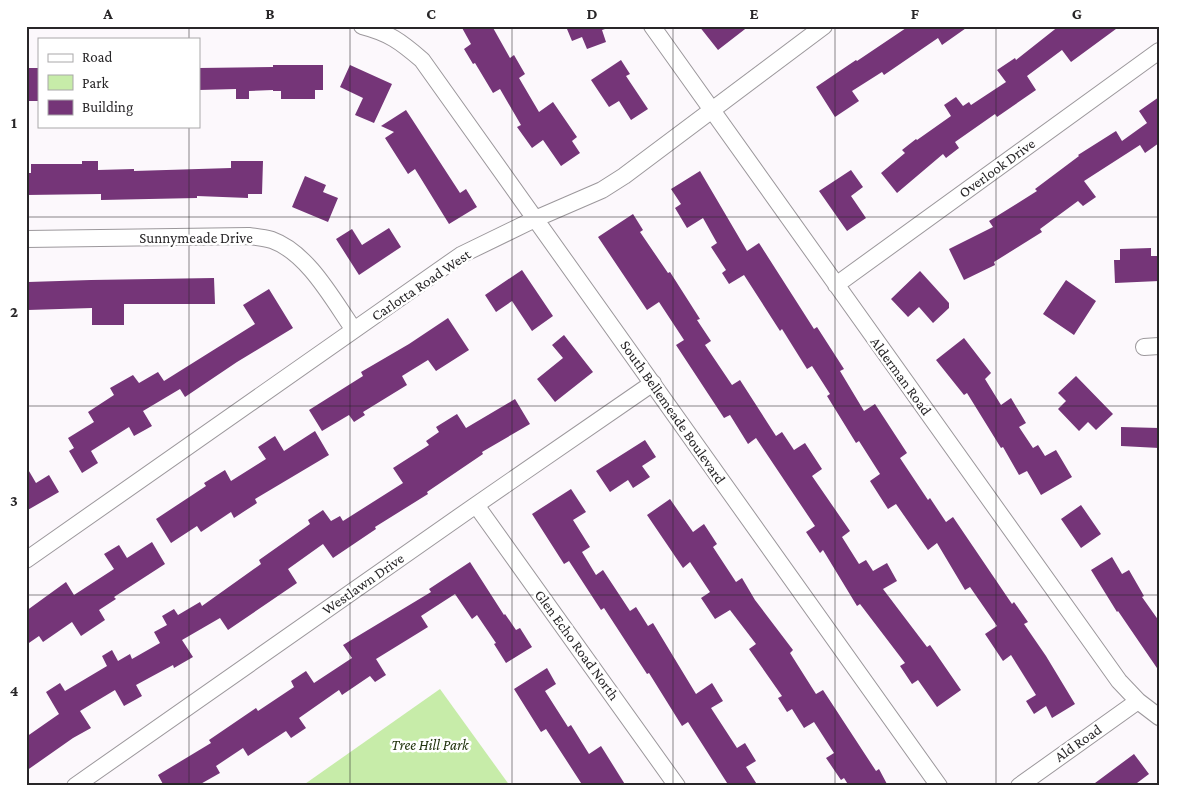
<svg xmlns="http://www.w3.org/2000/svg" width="1185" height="812" font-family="'Crimson Pro',serif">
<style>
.green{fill:#c7eca9}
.building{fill:#753578}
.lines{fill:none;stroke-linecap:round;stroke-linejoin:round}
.street-casing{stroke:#9c989c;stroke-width:18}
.street{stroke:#fff;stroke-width:16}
.grid{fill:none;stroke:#282628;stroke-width:1;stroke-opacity:0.55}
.labels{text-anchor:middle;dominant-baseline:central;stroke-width:5;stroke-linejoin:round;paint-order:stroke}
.street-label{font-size:15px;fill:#282628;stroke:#fff}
.park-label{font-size:15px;font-style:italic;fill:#21330e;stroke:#fff}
.neatline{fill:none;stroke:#282628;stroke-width:2}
.grid-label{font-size:16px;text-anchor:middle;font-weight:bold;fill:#282628}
</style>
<rect width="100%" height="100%" fill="#fcf8fc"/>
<path class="green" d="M440,689L510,786H302Z"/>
<path class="building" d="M461,26H492L510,58L514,55L525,74L519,78L539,112L553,102L577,137L572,141L580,153L561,166L543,140L532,148L517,127L521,125L500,89L493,93L475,63L473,64L464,49L471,44Z
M576,26H608V28L602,30L606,42L587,49L582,37L572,41L567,29Z
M699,26H749L718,50Z
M909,26H969L942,45L938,38L884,75L882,72L852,91L859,101L835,117L816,87L856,60L857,61Z
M1059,26H1120L1071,62L1062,50L1027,76L1036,90L997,117L995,114L955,142L959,148L946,158L943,154L897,193L881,173L905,153L902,150L916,139L917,140L951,116L944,105L956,97L963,106L969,102L971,105L1006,82L997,70L1015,58L1016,60Z
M621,60L630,74L626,76L648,109L631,120L619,101L609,107L591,80Z
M273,65H323V90H315V99H281V91H273V90L249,91V99H236V89L199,90V68L273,67Z
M350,65L392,84L374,123L355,115L363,98L340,87Z
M26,68H39V101H27Z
M1159,97V143L1145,153L1140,145L1084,181L1096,197L1083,206L1078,201L1040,229L1042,232L994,262L995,265L964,280L949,249L993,227L989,221L1037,191L1035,189L1079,156L1078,155L1116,131L1122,141L1147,123L1139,111Z
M406,110L460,193L466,189L477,207L449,224L415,169L408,174L385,138L394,132L381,126Z
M82,161H98V170L134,169V171L231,168V161H263L262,194H248V198L197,196V198L101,200V194L26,195V173H31V164H82Z
M851,170L863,187L851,196L866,218L847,231L819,191Z
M700,171L747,251L759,243L814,329L817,327L844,369L840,371L864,411L875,404L907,453L900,458L928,500L930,498L946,522L953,517L1012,604L1014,602L1028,622L1024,624L1046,656L1075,704L1052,718L1046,706L1034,714L1026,701L1036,695L1011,655L1003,661L985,634L997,626L970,587L965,590L937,543L928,550L896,504L888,509L870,481L880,474L859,441L856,443L827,396L830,394L812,366L807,369L782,329L780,331L744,275L729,284L722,273L726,270L711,247L717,243L703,218L687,228L675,208L681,204L671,189Z
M305,176L326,185L323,192L338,198L328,222L292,207Z
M633,214L643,230L640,232L668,273L670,272L700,319L697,320L711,341L705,345L732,385L740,380L776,436L782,432L794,450L805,443L822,469L812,476L850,531L842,537L859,564L866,560L873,571L887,563L897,581L883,589L927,647L930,645L961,690L937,707L918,680L912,684L900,666L905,663L860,604L857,606L823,550L820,553L806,532L815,526L756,438L748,444L730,415L724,418L676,345L684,340L659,302L647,310L598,237Z
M389,228L401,247L359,275L336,239L352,229L362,245Z
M1151,248V256H1159V281L1115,283L1114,260H1120V249Z
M522,270L553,316L532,331L512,301L496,312L485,295Z
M920,271L949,303V308L933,323L919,307L908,317L891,299Z
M214,278L215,304H124V325H92V308L28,310V282L91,280Z
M1066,280L1096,301L1074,335L1043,314Z
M269,289L293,328L237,362L185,397L180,389L143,411L152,426L134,436L129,427L91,451L98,463L82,473L69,451L74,448L68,438L94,422L88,412L114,395L110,388L133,375L139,383L158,372L164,381L255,324L243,305Z
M448,318L469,350L436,371L428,360L402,376L407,385L363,412L365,415L354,422L349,415L322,431L309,410L363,376L361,372L409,344Z
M564,335L593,372L555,402L537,379L563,358L552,345Z
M964,338L991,373L985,379L1001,405L1011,398L1026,423L1019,427L1033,448L1038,445L1045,456L1056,450L1072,477L1041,495L1027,471L1019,475L1003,447L1001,448L967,393L964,395L936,360Z
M1076,376L1113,414L1096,430L1088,422L1079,431L1058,409L1066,401L1058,393Z
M515,399L530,424L482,452L483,454L427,492L428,494L375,527L376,529L333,558L323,544L288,569L297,583L228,630L220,618L182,640L193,657L174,668L173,665L136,685L142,696L124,706L115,690L80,711L91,728L73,738L26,771V737L59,714L46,692L60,683L65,691L107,666L102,656L112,650L118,661L130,654L132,659L160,643L154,632L167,625L162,616L174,609L178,615L200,602L202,606L261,564L259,560L310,524L308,520L323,510L331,521L340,516L343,521L403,483L393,468L429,445L426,441L439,432L436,427L457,414L466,428Z
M1121,427L1159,428V448L1121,446Z
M315,431L329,455L255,499L257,503L234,518L231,512L201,532L197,526L171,543L156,519L206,486L204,483L225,470L231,481L266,459L258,447L275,436L284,451Z
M645,440L656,457L642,466L650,477L633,488L628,480L610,492L596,471Z
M26,466L36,483L49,475L59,492L26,511Z
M571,489L586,512L573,520L590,547L582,552L596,575L603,570L630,611L636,607L648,626L653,623L696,694L712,683L723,701L711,708L737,748L745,743L756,761L746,767L758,786H729L688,722L682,726L649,673L647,674L604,608L601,610L569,561L564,564L532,514Z
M670,499L693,532L704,524L717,544L713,547L736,582L742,578L755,600L793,650L790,653L816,694L823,690L876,771L879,769L888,786H849L844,778L841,780L826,758L834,753L814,722L804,728L792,709L787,712L778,698L782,696L749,649L756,644L730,610L715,619L701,598L710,592L690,562L683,568L647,515Z
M1081,505L1101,534L1081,548L1061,519Z
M152,542L165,564L114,597L116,599L99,610L105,620L81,636L72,622L43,642L39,636L26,645V611L66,582L74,595L114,569L104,554L119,545L127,558Z
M1112,557L1122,574L1129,570L1144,596L1142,597L1159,621V671L1118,611L1117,612L1091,570Z
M470,562L504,615L505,614L516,630L520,628L532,647L506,663L494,644L496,643L477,615L472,619L455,594L421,616L428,627L376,659L386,675L375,682L370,676L342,695L339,690L299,718L306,728L291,738L286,731L248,756L243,748L216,766L220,773L197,786H164L158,775L211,743L209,740L256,708L258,711L294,687L291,681L306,671L314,683L352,658L343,645L431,592L429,589Z
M547,668L556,684L545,691L568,727L571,725L589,754L601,746L626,786H583L546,729L541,732L514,689Z
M1134,754L1149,774L1133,786H1091Z"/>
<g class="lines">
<g class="street-casing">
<path id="street" d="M362,26C389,33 400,41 422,60L939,786
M652,26L1119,681L1138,701L1159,717
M26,239L249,236C257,237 265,238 272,240C308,253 333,300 354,330
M836,285L1159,51
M1144,347L1159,346
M476,505L677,786
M26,560L461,255L535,219L602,190L624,176L824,26
M75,786L476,505L653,383
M1019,786L1138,701"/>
</g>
<use href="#street" class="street"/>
</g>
<path class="grid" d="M189,26V39M350,26V786M512,26V786M673,26V786M835,26V786M996,26V786M189,126V786M26,217H1159M26,406H1159M26,595H1159"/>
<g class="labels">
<g class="street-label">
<text transform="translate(997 168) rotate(-36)">Overlook Drive</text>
<text x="196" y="238">Sunnymeade Drive</text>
<text transform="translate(421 285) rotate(-34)">Carlotta Road West</text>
<text transform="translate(901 376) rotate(54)">Alderman Road</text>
<text transform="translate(673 412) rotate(55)">South Bellemeade Boulevard</text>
<text transform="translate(363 584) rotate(-35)">Westlawn Drive</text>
<text transform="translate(577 645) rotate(54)">Glen Echo Road North</text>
<text transform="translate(1078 743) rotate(-35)">Ald Road</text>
</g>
<g class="park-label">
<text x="430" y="745">Tree Hill Park</text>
</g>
</g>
<rect width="1185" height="812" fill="none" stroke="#ffffff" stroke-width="55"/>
<rect x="38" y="38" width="162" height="90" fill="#ffffff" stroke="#a9a8a9"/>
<rect x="48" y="54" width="25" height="8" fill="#ffffff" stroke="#a9a8a9"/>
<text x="82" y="62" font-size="15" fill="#282628">Road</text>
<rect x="48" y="75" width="25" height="15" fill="#c7eca9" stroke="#a9a8a9"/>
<text x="82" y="88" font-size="15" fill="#282628">Park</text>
<rect x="48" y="100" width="25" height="15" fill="#753578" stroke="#a9a8a9"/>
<text x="82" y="112" font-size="15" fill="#282628">Building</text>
<rect x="28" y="28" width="1130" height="756" class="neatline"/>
<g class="grid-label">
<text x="108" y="19">A</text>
<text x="270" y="19">B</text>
<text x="431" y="19">C</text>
<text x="592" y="19">D</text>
<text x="754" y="19">E</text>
<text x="915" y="19">F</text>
<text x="1077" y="19">G</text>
<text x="14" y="128">1</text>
<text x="14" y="317">2</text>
<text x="14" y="506">3</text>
<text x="14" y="696">4</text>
</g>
</svg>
